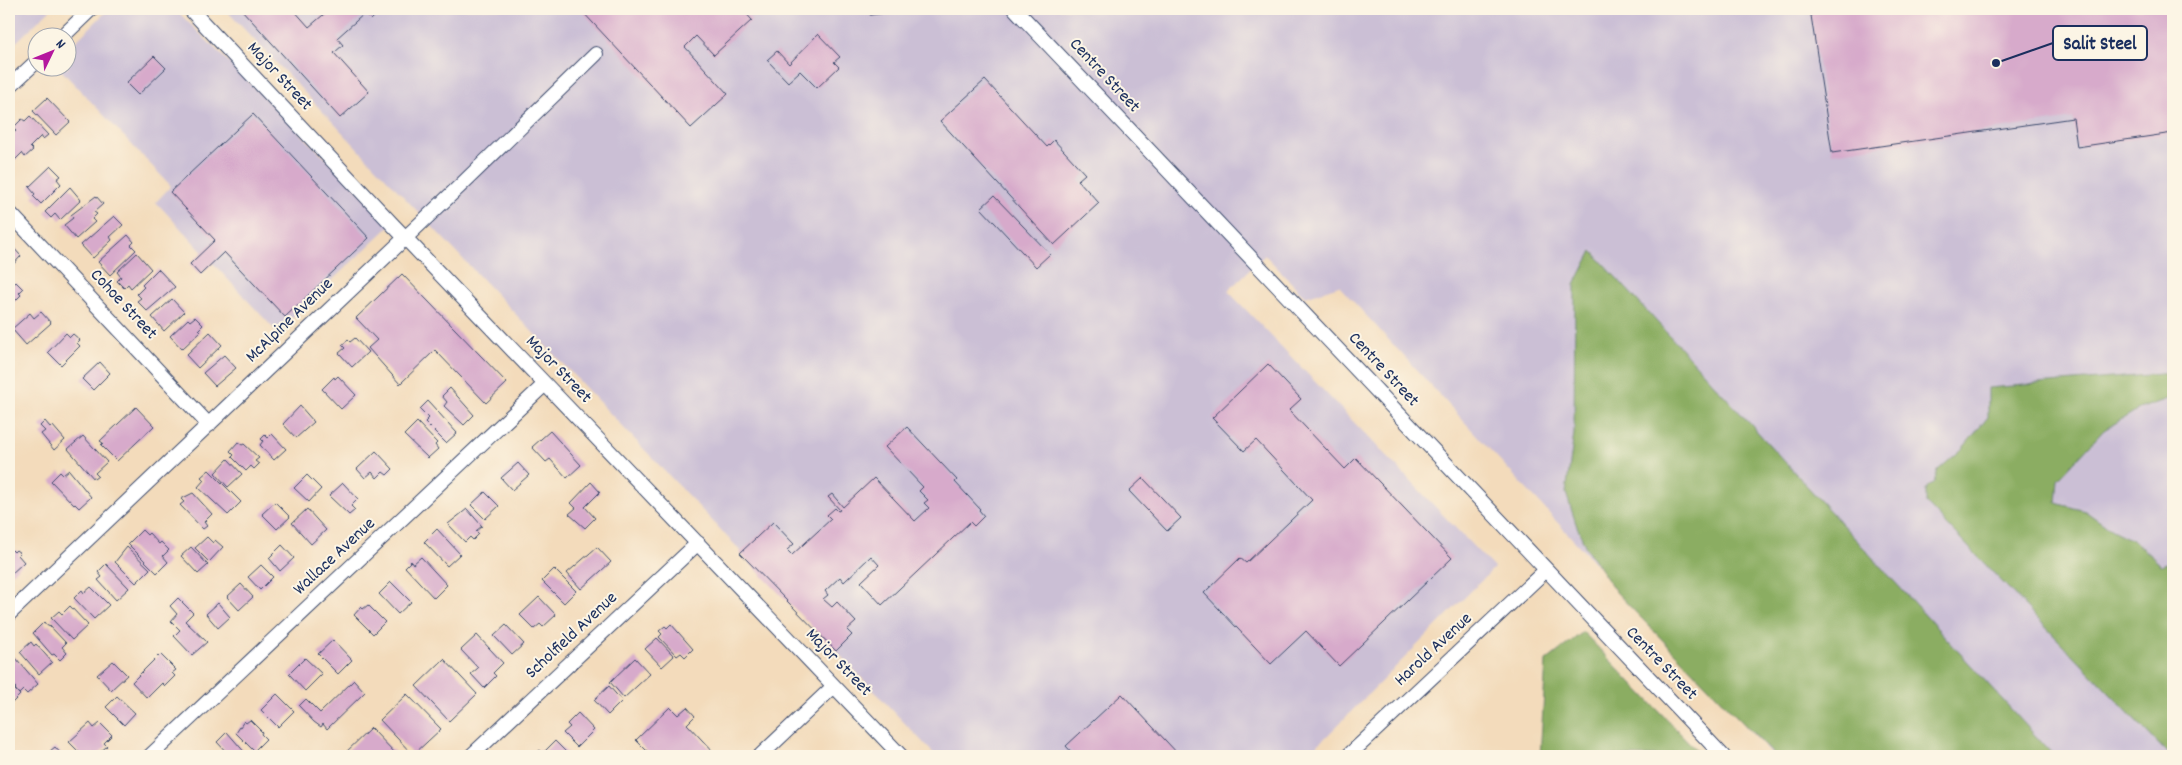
<svg xmlns="http://www.w3.org/2000/svg" width="2182" height="765" font-family="Dekko,sans-serif">
<style>
.industrial{fill:#cbbfd5}
.forest{fill:#8bad62;stroke:#536e60}
.building{fill:#d7aacb}
.lines{fill:none;stroke-linecap:round;stroke-linejoin:round}
.street-casing{stroke:#3b496c;stroke-width:16}
.street{stroke:#fff;stroke-width:14}
.labels{text-anchor:middle;dominant-baseline:central;stroke-width:4;stroke-linejoin:round;paint-order:stroke}
.street-label{font-size:18px;fill:#1b2f5e;stroke:#fcf5e5}
.leader{fill:none;stroke:#1b2f5e;stroke-width:2}
.callout-dot{fill:#1b2f5e;stroke:#fcf5e5;stroke-width:2}
.callout{fill:#fcf5e5;stroke:#1b2f5e;stroke-width:2}
.callout-label{font-size:19px;text-anchor:middle;font-weight:bold;fill:#1b2f5e}
</style>
<rect width="100%" height="100%" fill="#fcf5e5"/>
<filter id="ink" filterUnits="userSpaceOnUse"><feTurbulence type="fractalNoise" baseFrequency=".02" numOctaves="2"/><feDisplacementMap in="SourceGraphic" scale="10" xChannelSelector="R" yChannelSelector="G"/><feConvolveMatrix kernelMatrix="1 2 1 2 8 2 1 2 1" color-interpolation-filters="sRGB"/></filter>
<filter id="wash" filterUnits="userSpaceOnUse"><feTurbulence type="fractalNoise" baseFrequency=".0096" numOctaves="4" result="noise"/><feDisplacementMap in="SourceGraphic" scale="20" xChannelSelector="R" yChannelSelector="G"/><feGaussianBlur stdDeviation="1.12" result="paint"/><feColorMatrix in="noise" values="0 0 0 0 0 0 0 0 0 0 0 0 0 0 0 0 0 1.4 0 .05"/><feComposite in="paint" operator="in"/></filter>
<g filter="url(#wash)">
<rect width="100%" height="100%" fill="#f3dbbb"/>
<path class="industrial" d="M9,9H51L9,49Z
M109,9H175L392,224L277,332L156,202L171,186L59,68H68V49Z
M225,9H2173V756H1773L1339,286L1305,297L1265,255L1228,291L1494,568L1307,756H936Z"/>
<path class="forest" d="M1592,251L2054,756H1775L1616,592L1586,548L1576,524L1566,493L1574,433L1575,284Z
M2173,373V397L2139,409L2104,430L2058,479L2056,503L2085,511L2112,530L2134,541L2161,565L2173,561V756H2170L1926,503V491L1928,486L1934,482L1938,470L1962,449L1988,417V388Z
M1583,632L1702,756H1540L1546,661Z"/>
<g id="blocks">
<path class="building" d="M241,9H293L309,27L330,9H374L378,13L371,20L365,13L337,38L343,45L334,53L369,92L340,118Z
M580,9H742L752,20L714,55L696,36L685,47L728,94L691,128Z
M869,9H911V10L870,15Z
M1810,9H2173V133L2077,147L2073,118L1832,153Z
M818,34L840,57L834,62L839,67L817,88L800,71L788,82L767,60L777,51L789,64Z
M154,56L166,68L138,95L126,83Z
M985,80L1047,147L1054,140L1085,174L1078,180L1099,203L1054,245L940,121Z
M47,98L70,122L56,135L33,111Z
M253,114L369,238L285,317L224,252L200,275L190,264L215,240L170,192Z
M30,116L48,135L43,139L41,136L30,147L33,150L25,157L22,153L11,164L14,168L10,172L9,137L16,131L13,128L22,119L25,121Z
M51,166L61,176L57,179L61,184L41,204L33,196L35,194L29,187Z
M70,187L81,200L60,220L55,214L51,218L45,212Z
M96,196L103,204L94,212L97,214L92,219L95,222L76,239L64,225L73,218L71,215Z
M994,196L1050,254L1036,267L981,208Z
M114,216L123,225L110,237L112,240L93,258L81,245Z
M128,235L134,242L131,245L136,250L110,275L98,262Z
M11,245L21,256L9,269V247Z
M137,253L151,269L131,288L128,284L124,288L117,281L121,277L117,272Z
M158,269L175,287L147,311L137,301L141,298L137,294L144,287L142,285Z
M402,274L507,383L486,403L435,350L400,384L368,348L377,340L356,318Z
M9,281L13,285L16,282L23,289L19,293L21,295L9,307Z
M172,299L184,312L164,331L152,317Z
M41,312L51,323L26,345L12,329L30,313L34,318Z
M195,317L203,325L199,329L201,331L182,349L170,336L188,319L190,321Z
M210,332L222,345L198,368L186,355Z
M66,333L70,337L73,334L80,340L77,343L80,346L61,365L48,352Z
M355,338L368,352L352,367L339,353L345,348L342,345L348,340L350,342Z
M224,355L236,368L215,386L203,373Z
M100,362L110,373L93,390L82,379Z
M1268,364L1301,399L1289,410L1345,469L1356,458L1452,558L1339,666L1306,631L1271,664L1204,593L1240,558L1246,563L1312,500L1256,440L1244,451L1212,418Z
M338,376L356,395L341,409L322,389L334,377L335,379Z
M450,388L474,415L464,425L444,406L447,402L442,396Z
M428,401L457,433L446,443L425,422L429,418L420,409Z
M300,406L314,422L296,438L283,424Z
M136,407L154,426L117,461L101,445L103,443L100,441Z
M45,421L50,427L52,425L65,440L54,450L41,434L45,431L40,426Z
M417,422L437,443L435,445L438,449L428,458L404,435Z
M907,427L957,480L955,482L980,509L979,510L984,516L974,526L970,522L882,605L861,582L879,565L871,556L844,582L840,577L825,591L828,595L823,599L832,607L837,602L856,622L847,630L852,635L836,651L740,553L773,522L794,544L787,550L792,555L831,519L827,515L835,508L838,511L840,510L828,497L832,494L843,507L874,478L915,521L929,508L924,503L928,500L919,491L923,487L885,447Z
M550,431L581,465L567,478L550,459L546,462L532,447Z
M272,434L286,449L274,460L260,445L263,441L261,439L265,435L268,438Z
M83,436L107,462L95,473L98,476L94,479L68,449Z
M238,442L242,445L244,444L259,458L255,461L259,464L254,469L251,466L246,471L232,457L234,455L230,451Z
M376,451L393,469L387,475L383,472L377,478L372,472L365,478L357,469Z
M228,459L242,474L228,487L215,473Z
M518,463L529,475L512,490L501,478Z
M69,470L91,497L79,508L75,504L74,505L51,481L60,472L63,475Z
M209,470L241,502L228,515L198,487L204,480L201,477Z
M307,475L321,489L309,502L294,488Z
M1143,478L1181,518L1167,531L1129,491Z
M591,482L600,492L585,507L595,518L585,528L569,514L576,508L571,503Z
M343,483L358,499L351,506L355,510L349,515L329,496Z
M485,492L499,506L485,519L471,505Z
M193,493L212,514L204,522L207,526L203,529L180,505L184,502L181,499Z
M275,502L290,517L277,529L262,514Z
M307,509L326,530L311,544L292,523Z
M467,509L482,526L476,531L479,534L473,540L470,537L465,542L448,524Z
M437,529L460,554L447,566L424,542Z
M142,530L147,535L149,533L159,544L161,542L169,550L163,556L168,562L157,573L128,544Z
M207,537L213,543L215,540L223,547L209,562L195,548Z
M282,545L294,558L280,571L269,558Z
M127,547L150,569L136,583L115,562Z
M191,547L208,565L198,574L181,556Z
M597,547L611,562L581,589L567,573Z
M12,550L14,552L16,550L20,553L18,555L24,562L9,576V553Z
M421,557L447,585L434,598L405,567L411,561L413,564Z
M106,564L129,588L116,600L98,580L102,577L98,572Z
M261,565L273,577L260,590L248,577Z
M554,569L576,591L564,603L542,581Z
M391,582L411,602L398,614L379,594Z
M241,584L253,597L239,610L227,597Z
M91,587L109,605L94,619L74,598L82,590L84,593Z
M539,597L556,615L543,627L540,624L534,629L520,615Z
M178,598L193,613L185,621L207,642L192,655L174,636L180,630L171,621L177,614L170,606Z
M218,603L230,617L218,628L206,614Z
M368,605L385,622L373,634L354,615L361,607L363,609Z
M70,606L88,625L72,640L51,618L59,611L62,614Z
M44,622L47,626L49,625L66,643L62,647L67,653L60,660L54,654L52,655L33,633Z
M671,624L693,649L685,657L681,653L677,656L659,637L662,634L659,631L665,626L667,628Z
M506,625L524,644L512,655L494,636Z
M477,635L503,663L493,673L496,676L484,688L471,674L478,668L461,650Z
M657,638L674,656L662,667L645,649Z
M333,640L352,660L338,674L318,654Z
M31,642L34,646L36,644L52,662L39,674L20,652Z
M160,654L176,670L172,673L175,676L165,686L162,683L147,698L132,682Z
M15,657L38,684L27,694L23,690L19,694L15,689L16,688L9,682V663Z
M305,658L322,674L305,691L289,674Z
M635,658L650,674L624,698L610,682Z
M444,659L477,694L449,721L416,686Z
M113,661L127,675L111,690L97,675Z
M354,680L365,692L327,729L323,724L321,727L314,722L299,706L306,699L320,713Z
M9,684L20,695L9,706Z
M609,686L622,701L608,715L594,700Z
M277,694L294,711L278,727L261,710Z
M407,694L441,729L413,755L380,720Z
M1122,694L1180,756H1075L1066,746Z
M117,696L135,713L124,725L106,707Z
M670,707L678,715L687,707L695,716L687,724L717,756H652L636,740Z
M578,713L594,730L577,747L563,733L570,727L567,724Z
M250,720L262,732L261,734L266,739L254,751L236,733L244,721L246,723Z
M90,723L94,728L100,723L112,735L104,743L107,746L96,756H83L69,742Z
M371,728L398,756H344L343,755Z
M227,732L247,755L245,756H230L217,742Z
M555,741L570,756H533L540,750L543,753Z
M55,747L63,756H54L50,751Z"/>
</g>
</g>
<g filter="url(#ink)">
<use href="#blocks" fill-opacity="0" stroke="#3b496c" stroke-width="1"/>
<g class="lines">
<g class="street-casing">
<path id="street" d="M190,9L392,224L901,756
M1015,9L1723,756
M61,38L91,9
M9,87L38,60
M9,212L209,425
M9,614L462,184L596,54
M150,756L545,384
M471,756L698,543
M760,756L834,686
M1348,756L1546,570"/>
</g>
<use href="#street" class="street"/>
</g>
</g>
<g class="labels">
<g class="street-label">
<text transform="translate(1104 76) rotate(47)">Centre Street</text>
<text transform="translate(279 77) rotate(47)">Major Street</text>
<text transform="translate(123 305) rotate(47)">Cohoe Street</text>
<text transform="translate(290 321) rotate(-44)">McAlpine Avenue</text>
<text transform="translate(558 370) rotate(46)">Major Street</text>
<text transform="translate(1383 370) rotate(47)">Centre Street</text>
<text transform="translate(335 557) rotate(-43)">Wallace Avenue</text>
<text transform="translate(572 636) rotate(-43)">Scholfield Avenue</text>
<text transform="translate(1434 650) rotate(-43)">Harold Avenue</text>
<text transform="translate(838 663) rotate(46)">Major Street</text>
<text transform="translate(1661 664) rotate(46)">Centre Street</text>
</g>
</g>
<path class="leader" d="M1996 63L2053 43"/>
<circle class="callout-dot" cx="1996" cy="63" r="5"/>
<rect class="callout" x="2053" y="26" width="94" height="34" rx="5"/>
<g class="callout-label">
<text x="2100" y="49">Salit Steel</text>
</g>
<rect width="2182" height="765" fill="none" stroke="#fcf5e5" stroke-width="30"/>
<g transform="translate(52 52) rotate(47)"><circle r="24" fill="#fcf5e5" stroke="#a2a6af"/>
<path d="M0-4L9 19L0 12L-9 19Z" fill="#b5179e"/>
<text y="-8" font-size="14" font-weight="bold" text-anchor="middle" fill="#1b2f5e">N</text>
</g>
</svg>
